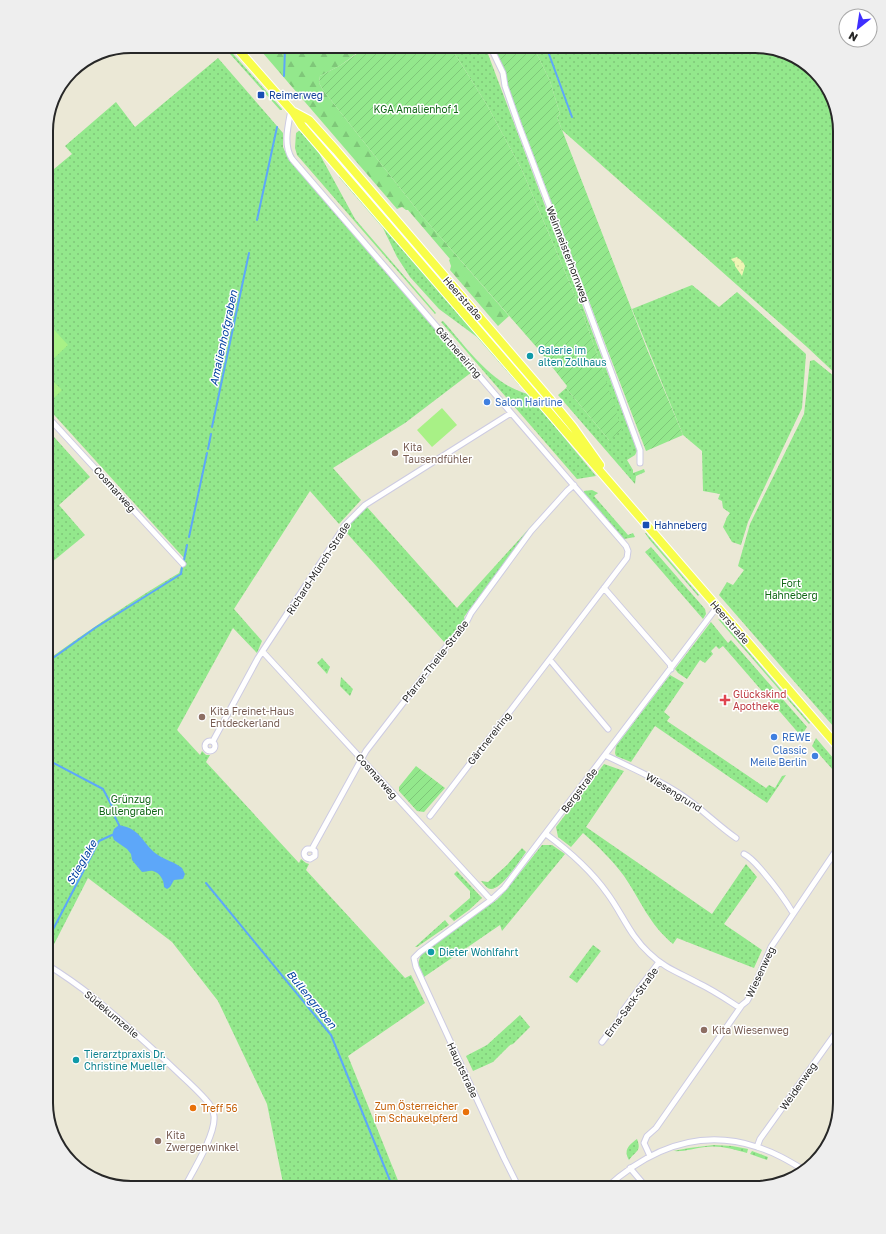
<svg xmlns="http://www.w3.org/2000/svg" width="886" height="1234" font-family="'Golos Text',sans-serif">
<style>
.grass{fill:url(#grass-dots)}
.forest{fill:url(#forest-firs)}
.sand{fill:url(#sand-dots)}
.garden{fill:url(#garden-furrows)}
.pitch{fill:#a8f186}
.water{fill:#5da7f9}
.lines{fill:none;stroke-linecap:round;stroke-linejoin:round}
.stream{stroke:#5da7f9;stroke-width:2}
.street-casing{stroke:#cdcbe2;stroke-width:7}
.primary-casing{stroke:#fff;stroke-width:10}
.street{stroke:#fff;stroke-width:5}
.primary{stroke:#f8fd49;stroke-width:8}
.transit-dot{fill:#1a4fb4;stroke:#fff;stroke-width:1.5}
.culture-dot{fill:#0f9aa8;stroke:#fff;stroke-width:1.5}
.shop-dot{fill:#3f7fe0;stroke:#fff;stroke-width:1.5}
.education-dot{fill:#8d6e63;stroke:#fff;stroke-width:1.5}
.health-dot{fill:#e0444e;stroke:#fff;stroke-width:1.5}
.food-dot{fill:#e8710a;stroke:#fff;stroke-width:1.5}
.labels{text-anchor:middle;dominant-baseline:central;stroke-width:3;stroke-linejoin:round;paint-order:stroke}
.transit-label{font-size:10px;fill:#164399;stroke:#fff;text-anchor:start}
.park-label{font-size:10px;fill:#126817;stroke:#fff}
.street-label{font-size:10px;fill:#272727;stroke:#fff}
.culture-label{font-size:10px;fill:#0d838f;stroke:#fff;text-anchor:start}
.shop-label{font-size:10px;fill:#366cbe;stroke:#fff;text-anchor:start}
.education-label{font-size:10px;fill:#785e54;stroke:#fff;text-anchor:start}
.health-label{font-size:10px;fill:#be3a42;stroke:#fff;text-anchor:start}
.food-label{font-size:10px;fill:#c56008;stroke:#fff;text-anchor:end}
.water-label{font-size:11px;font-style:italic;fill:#0140a0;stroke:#fff}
.rim{fill:none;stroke:#272727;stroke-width:2}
</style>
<defs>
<pattern id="grass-dots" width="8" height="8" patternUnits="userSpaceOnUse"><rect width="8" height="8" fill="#93e88c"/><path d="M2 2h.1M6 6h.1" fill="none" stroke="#7fc779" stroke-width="1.8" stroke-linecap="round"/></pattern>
<pattern id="forest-firs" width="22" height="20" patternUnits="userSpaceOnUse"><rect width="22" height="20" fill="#93e88c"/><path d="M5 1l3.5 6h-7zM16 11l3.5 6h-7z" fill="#7fc779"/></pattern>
<pattern id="sand-dots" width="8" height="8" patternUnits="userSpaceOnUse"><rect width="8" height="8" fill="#eef5b4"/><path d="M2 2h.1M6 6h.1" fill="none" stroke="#ccd29b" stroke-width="1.8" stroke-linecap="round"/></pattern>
<pattern id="garden-furrows" width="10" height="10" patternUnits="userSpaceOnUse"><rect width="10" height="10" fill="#93e88c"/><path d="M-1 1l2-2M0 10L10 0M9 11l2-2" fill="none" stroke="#7fc779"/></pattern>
</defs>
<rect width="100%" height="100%" fill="#ebe8d6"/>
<path class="grass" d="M223,46H226L282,109V110H280Z
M450,46H485L637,451L635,455L627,460L633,470V473L644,469L645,472L636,476L635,484L558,395L566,388L609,440L610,397L602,368L584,317L522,170L487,105Z
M533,46H760L798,58L828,88L840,131V378L807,347L562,130L557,117L560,114L550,81Z
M218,58L283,133V147L289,160L472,372L405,423L333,468L361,500L339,524L310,491L234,609L262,641L257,653L233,628L177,730L200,755L202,751L206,755H210L206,762L299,863L301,859L306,863L309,864L306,870L405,978L411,975L425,1003L348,1056L401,1188H284L267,1104L218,1001L172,942L88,878L48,956L46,955V661C89,630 133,600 179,573L184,558L46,406V180L54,169L72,154L65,146L116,102L135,127Z
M300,130L319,153L355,219L436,313L435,314L297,155L295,148L296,133Z
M340,176L519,384V385L477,337L439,309L410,277L397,257L383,228L339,177Z
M692,285L719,307L737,292L806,354L802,408L748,522L741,545L732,542L723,527L727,517L730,513L723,508L722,501L718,499L720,494L703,491L702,451L683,435L632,309Z
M443,321C466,347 493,386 528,394L596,476L577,479L441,322Z
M814,360L840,381V734L719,595L727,582L733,585L744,570L738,566L750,524L804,414L810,361Z
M46,428L90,477L59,505L85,535L46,567Z
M592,490L598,493L594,496L628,535L633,533L635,537L624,539L584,493V491Z
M365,507H367L457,608L535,522L464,617L465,620L447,643H445L345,531V528Z
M645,533H646L699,595L698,596L649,539Z
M651,547L705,609L706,614L703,619L645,552Z
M718,619L721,620L810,723L809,724Z
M711,622L728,643L731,640L807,727L801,736L723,646L719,649L716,646L711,651L713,654L705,663L700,660L687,679L678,673L675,669Z
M322,658L330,667L327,674L317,663Z
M670,675L684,683L664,712L670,717L667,721L766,788L769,785L775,788L782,776L786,775L767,803L655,726L631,762L616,756L615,753L616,746Z
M341,677L353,689L350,696L340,686Z
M816,738L840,766V778L812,746Z
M604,764L624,771L586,827L712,914L746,864L757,877L724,924L762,950L754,968L677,938L673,944C649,924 641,901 624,876C612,860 598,846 583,833L571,847L558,837L556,827Z
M542,845H552L565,854L502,931L500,925L424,977L418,964L421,954L498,899L507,889Z
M522,848L526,852C520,860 502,889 491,889C487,889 484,884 481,881L488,882L507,865Z
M457,871L482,898L469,910L454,921L449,916L470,898V891L454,874Z
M445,920L449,925L417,947H415Z
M593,945L601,951L577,983L569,977Z
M520,1015L530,1027L513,1044L510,1045L493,1062L473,1071L466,1056L487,1045Z
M637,1139C642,1152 635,1151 629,1160C623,1150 629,1145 637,1139Z
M714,1145L732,1146L748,1149L747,1153C733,1149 719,1145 705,1147C695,1148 684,1152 673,1151L689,1148Z
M752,1151L768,1157L767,1160L750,1154Z"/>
<path class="forest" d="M294,46H365V47L341,65L320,76L319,83L323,90L422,216L509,316L498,326L450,270L451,266L449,260L450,259L408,210H406L402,207L397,209L262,52Z"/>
<path class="sand" d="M737,257L743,262L745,266L742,276L735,266V264L731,259Z"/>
<path class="garden" d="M365,46H450L487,105L522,170L584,317L602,368L622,430L609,440L566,388L567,386L539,350L422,216L323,90L319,83L320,76L341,65L365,48Z
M492,46H533L550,81L560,114L557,117L647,349L683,435L646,451Z
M416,766L445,788L424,812L417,811L399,791V787Z"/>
<path class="pitch" d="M46,321L68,345L49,363L46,360Z
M49,377L62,390L52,400L46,394V380Z
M442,408L457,425L432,447L417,430Z"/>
<path class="water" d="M119,825C142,829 142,844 158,855C165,860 175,862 182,868L185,874L183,879L174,880L170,887L167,889L164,887C164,880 160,873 153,871C150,870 145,872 142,872L132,860L131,854L127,849L114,840L112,835L114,829Z"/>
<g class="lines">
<path class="stream" d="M546,46L572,117
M284,76L285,50
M257,220L277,127
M212,427L249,253
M208,449L211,434
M189,537L207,453
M184,560L187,545
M46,663L95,628L181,574L182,567
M46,759L103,789L113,808
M115,817L119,825
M206,883L331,1035L393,1188
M46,943L99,841L112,835"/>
<g class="street-casing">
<path id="street" d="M490,46L503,73L505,86L519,126L583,295L640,450V463
M242,54L249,49L272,46
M77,66L80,65L96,54
M291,110C288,126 283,145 292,159L626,546L628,551L627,558L430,816
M46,415L183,564
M604,588L670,664L671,669
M263,652L491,900
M550,660L608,729
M205 746a5 5 0 1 1 10 0a5 5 0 1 1-10 0Z
M213,741L258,658L342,530L344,526L365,505L511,413
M605,755C631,768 656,778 680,794C700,807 716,824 736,838
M546,834C569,851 590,869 607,893C622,913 630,936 649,953C664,968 680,973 698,983C713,990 726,999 740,1008
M312,849H307C302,853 304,858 310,859L315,856V851L312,849L366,751L447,646L450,644L467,621L471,613L531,531L567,491L574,485
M744,854C752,858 757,865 764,873C775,886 784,898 793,913
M46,964C62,974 78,985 93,997C118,1018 142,1039 166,1061C179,1074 194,1086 206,1100C210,1104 213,1109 214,1116C216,1134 193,1171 184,1188
M602,1042L619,1020L622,1012L638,990L659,962
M757,1147L760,1139L840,1027
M650,1156L644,1143L647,1136L656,1128L742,1005L747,1001L751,994L771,947L835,852L840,847
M630,1168L647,1188
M519,1188L504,1158L416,967L414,958L420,952L491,900L504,888L717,607
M606,1188C649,1149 700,1128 757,1147C774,1152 789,1161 804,1170"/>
</g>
<g class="primary-casing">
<path id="primary" d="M235,46L293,112L302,126L840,749
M294,112L309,120L336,150L550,399L573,427L600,465"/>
</g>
<use href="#street" class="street"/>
<use href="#primary" class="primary"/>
</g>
<g class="transit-dot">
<rect x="257" y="91" width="8" height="8" rx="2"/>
<rect x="642" y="521" width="8" height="8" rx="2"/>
</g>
<g class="culture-dot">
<circle cx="530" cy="356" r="4"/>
<circle cx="431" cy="952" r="4"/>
<circle cx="76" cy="1060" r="4"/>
</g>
<g class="shop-dot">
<circle cx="487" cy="402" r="4"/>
<circle cx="774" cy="737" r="4"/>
<circle cx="815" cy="756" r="4"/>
</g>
<g class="education-dot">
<circle cx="395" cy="453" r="4"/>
<circle cx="202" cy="717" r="4"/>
<circle cx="704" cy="1030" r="4"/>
<circle cx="158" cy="1141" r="4"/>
</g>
<path class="health-dot" d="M723 694h4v4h4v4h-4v4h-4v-4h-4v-4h4z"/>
<g class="food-dot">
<circle cx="193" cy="1108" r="4"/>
<circle cx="466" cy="1112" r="4"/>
</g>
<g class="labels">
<g class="transit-label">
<text x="269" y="95">Reimerweg</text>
<text x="654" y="525">Hahneberg</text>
</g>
<g class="park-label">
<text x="416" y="109">KGA Amalienhof 1</text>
<text x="791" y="583">Fort<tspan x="791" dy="12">Hahneberg</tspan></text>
<text x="131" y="799">Grünzug<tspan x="131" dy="12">Bullengraben</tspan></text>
</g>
<g class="street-label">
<text transform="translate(568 254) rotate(69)">Weinmeisterhornweg</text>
<text transform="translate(463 298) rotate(49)">Heerstraße</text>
<text transform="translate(459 352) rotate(49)">Gärtnereiring</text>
<text transform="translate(115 489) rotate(48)">Cosmarweg</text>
<text transform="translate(318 568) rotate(-57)">Richard-Münch-Straße</text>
<text transform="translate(730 622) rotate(49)">Heerstraße</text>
<text transform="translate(435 661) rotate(-52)">Pfarrer-Theile-Straße</text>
<text transform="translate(489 738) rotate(-52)">Gärtnereiring</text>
<text transform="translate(377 776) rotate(48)">Cosmarweg</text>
<text transform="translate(579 790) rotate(-53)">Bergstraße</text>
<text transform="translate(674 792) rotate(32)">Wiesengrund</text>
<text transform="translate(760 972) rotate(-65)">Wiesenweg</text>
<text transform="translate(631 1002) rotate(-54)">Erna-Sack-Straße</text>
<text transform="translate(112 1014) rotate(40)">Südekumzeile</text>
<text transform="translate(463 1070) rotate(65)">Hauptstraße</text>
<text transform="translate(798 1086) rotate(-55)">Weidenweg</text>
</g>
<g class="culture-label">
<text x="538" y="350">Galerie im<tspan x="538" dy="12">alten Zollhaus</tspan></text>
<text x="439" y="952">Dieter Wohlfahrt</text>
<text x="84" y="1054">Tierarztpraxis Dr.<tspan x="84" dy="12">Christine Mueller</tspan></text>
</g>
<g class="shop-label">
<text x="495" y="402">Salon Hairline</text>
<text x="782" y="737">REWE</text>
<text x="807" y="750" text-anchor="end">Classic<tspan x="807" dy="12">Meile Berlin</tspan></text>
</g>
<g class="education-label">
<text x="403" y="447">Kita<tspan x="403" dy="12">Tausendfühler</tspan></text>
<text x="210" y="711">Kita Freinet-Haus<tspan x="210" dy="12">Entdeckerland</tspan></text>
<text x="712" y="1030">Kita Wiesenweg</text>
<text x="166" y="1135">Kita<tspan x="166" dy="12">Zwergenwinkel</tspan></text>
</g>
<g class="health-label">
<text x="733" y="694">Glückskind<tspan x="733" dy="12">Apotheke</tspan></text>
</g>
<g class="food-label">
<text x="458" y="1106">Zum Österreicher<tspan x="458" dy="12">im Schaukelpferd</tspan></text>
<text x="201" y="1108" text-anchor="start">Treff 56</text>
</g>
<g class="water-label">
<text transform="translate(223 338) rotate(-78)">Amalienhofgraben</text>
<text transform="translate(81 862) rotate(-60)">Stieglake</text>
<text transform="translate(312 999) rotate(51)">Bullengraben</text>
</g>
</g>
<path d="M0 0H886V1234H0ZM131 53H755A78 78 0 0 1 833 131V1103A78 78 0 0 1 755 1181H131A78 78 0 0 1 53 1103V131A78 78 0 0 1 131 53Z" fill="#eee" fill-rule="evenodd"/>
<path class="rim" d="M131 53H755A78 78 0 0 1 833 131V1103A78 78 0 0 1 755 1181H131A78 78 0 0 1 53 1103V131A78 78 0 0 1 131 53Z"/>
<g transform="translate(858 28) rotate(210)"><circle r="19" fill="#ffffff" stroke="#a9a9a9"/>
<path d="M0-3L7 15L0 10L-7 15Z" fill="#3f2fff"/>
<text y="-6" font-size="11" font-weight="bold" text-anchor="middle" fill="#272727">N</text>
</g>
</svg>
